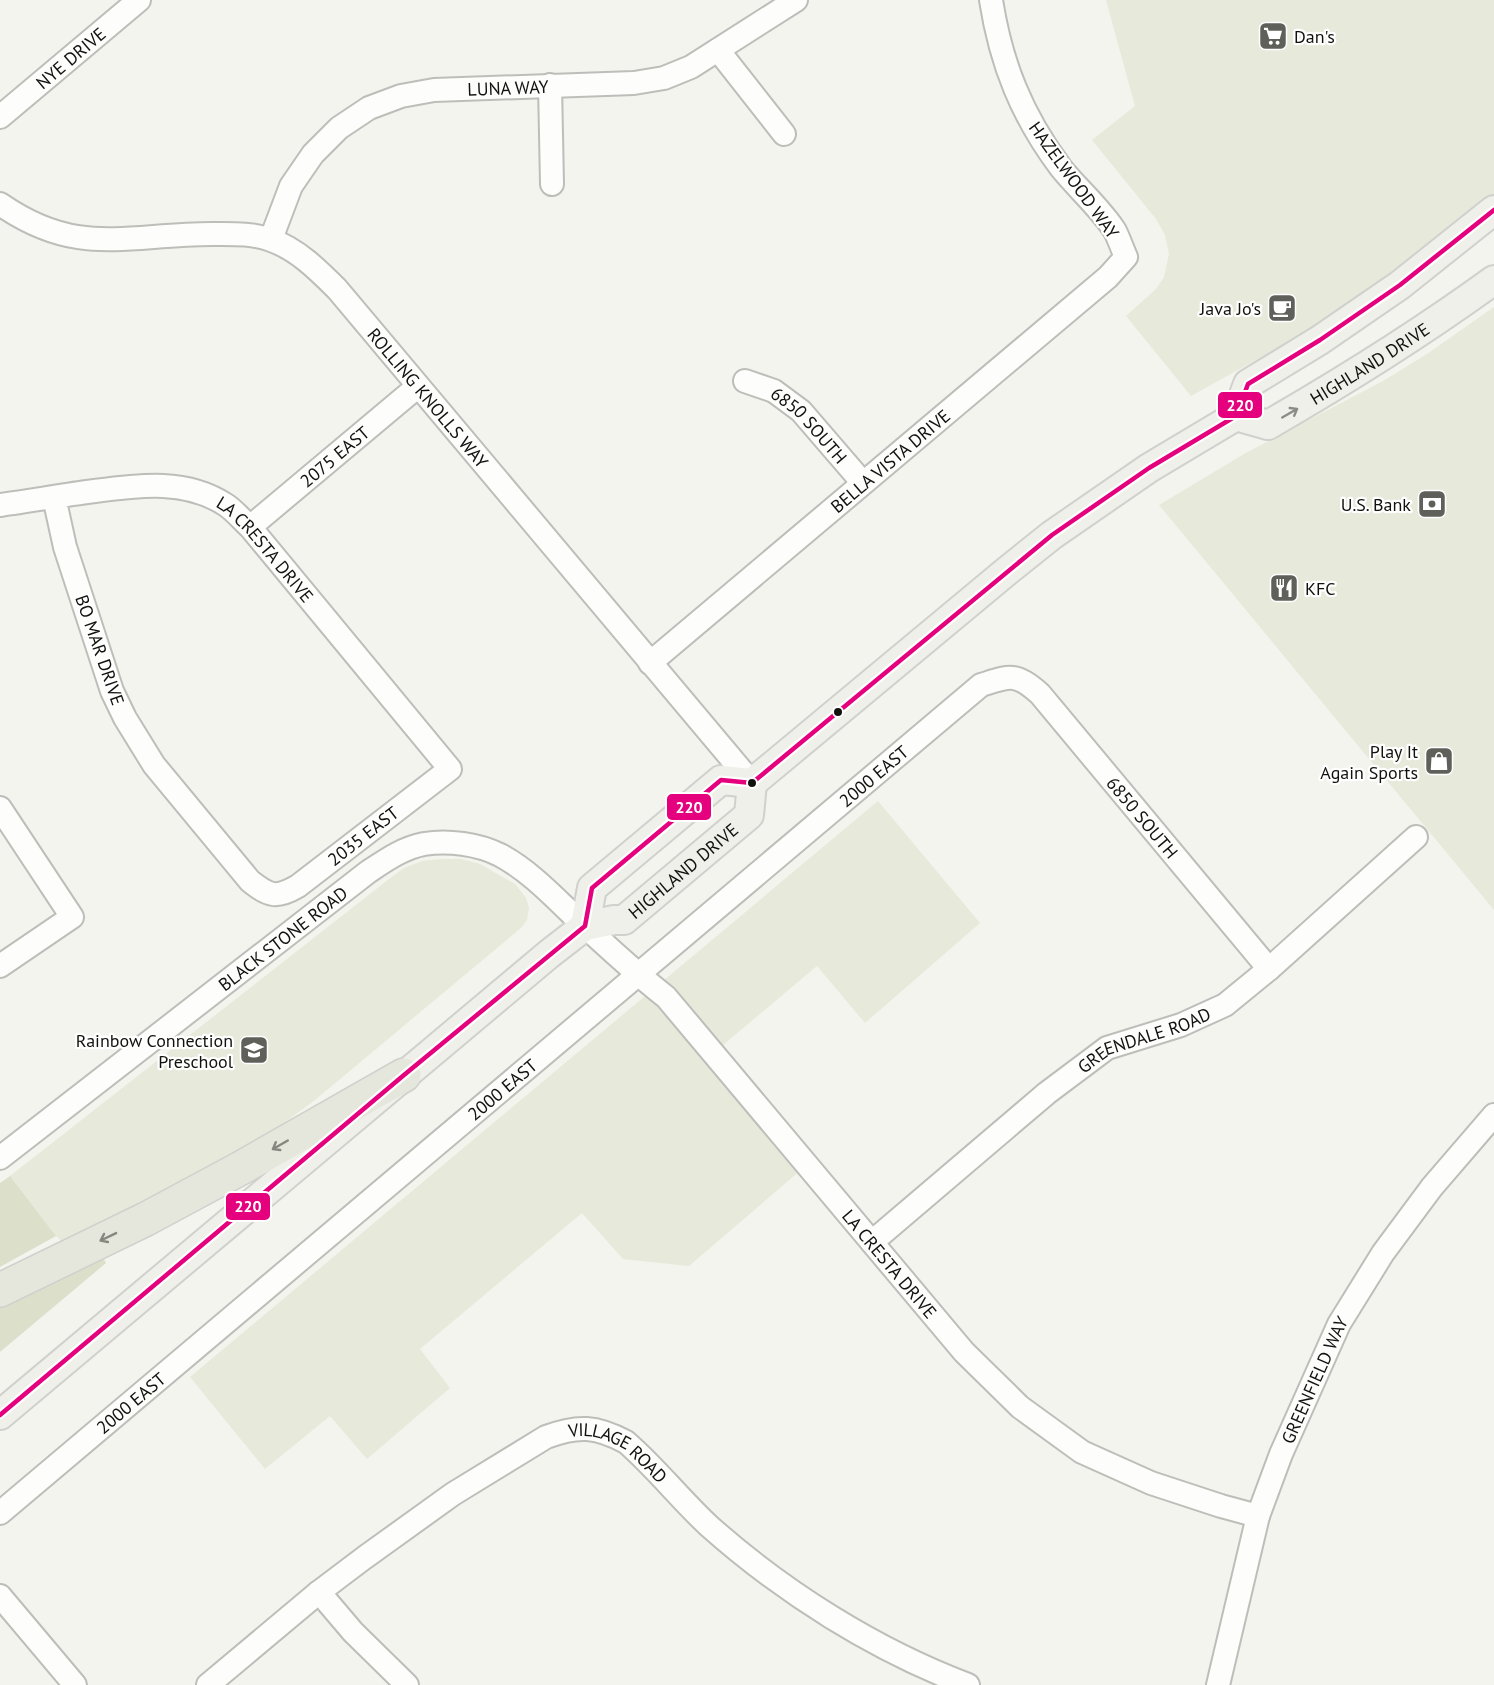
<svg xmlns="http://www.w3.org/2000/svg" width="1494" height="1685" font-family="'PT Sans',sans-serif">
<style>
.built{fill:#e7e9db}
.green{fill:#dce0cb}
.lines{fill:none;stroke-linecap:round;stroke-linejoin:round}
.minor-casing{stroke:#bdbeb9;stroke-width:26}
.major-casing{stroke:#d0d0cd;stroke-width:32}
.highway-casing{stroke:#d0d0cd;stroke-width:36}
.minor{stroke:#fdfdfc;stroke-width:22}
.major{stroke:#eff0ea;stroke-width:28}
.highway{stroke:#e5e7dd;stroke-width:33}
.bus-1-casing{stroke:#fff;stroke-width:9}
.bus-1{stroke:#e5007d;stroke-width:4.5}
.oneway{stroke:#8b8c87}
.oneway2{stroke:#86877f}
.bus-dot{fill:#11110d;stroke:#fff;stroke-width:2}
.labels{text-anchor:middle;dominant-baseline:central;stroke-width:4.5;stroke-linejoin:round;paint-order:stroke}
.poi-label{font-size:18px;fill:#11110d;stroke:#fff;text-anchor:end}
.street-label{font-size:18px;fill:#11110d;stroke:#fff}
.line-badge{stroke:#fff;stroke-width:2}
.badge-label{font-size:16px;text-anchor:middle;font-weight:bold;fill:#fff}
</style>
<rect width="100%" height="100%" fill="#f3f4ed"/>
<path class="built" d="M1106,0H1494V194L1372,286L1301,335L1191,396L1126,316L1156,289L1164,277L1169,254L1165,235L1156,219L1092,140L1135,106Z
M1494,307V910L1159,505L1244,454L1383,381L1427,354Z
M878,801L980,923L865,1023L817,966L723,1045L816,1157L689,1266L623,1259L582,1213L420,1349L450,1388L367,1459L330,1416L265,1469L190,1377Z
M442,859H461L480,864L515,884L526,898L529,908L527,920L521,928L315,1100L277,1128L174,1190L65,1244L56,1236L10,1176L389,879L404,868L422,861Z"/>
<path class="green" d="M10,1176L56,1236L0,1267V1183Z
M104,1259L106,1263L0,1352V1306L34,1289Z"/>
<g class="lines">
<g class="minor-casing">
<g id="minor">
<path d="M718,50L784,134"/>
<path d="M550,85L552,184"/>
<path id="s1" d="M0,117L139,0"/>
<path id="s2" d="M0,204C78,258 126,234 212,234C231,234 253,233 271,240C297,249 318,270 337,289L752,783"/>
<path id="s3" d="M271,239L291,186L313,154L339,128L369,108L401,96L434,90L634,83L664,78L691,67L796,0"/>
<path id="s4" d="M745,381L774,391L801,411L863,483"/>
<path id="s5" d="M0,505C29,501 58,496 87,492C134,486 184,477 226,505C235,511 242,520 250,527L450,769L298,886C276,899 269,896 250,881L154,765L125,718L112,691L65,547L54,497"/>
<path id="s6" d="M250,527L417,387"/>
<path id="s7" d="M650,663L1108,277L1126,257C1122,248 1119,239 1115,231C1102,210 1077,188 1061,168C1022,116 1001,64 991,0"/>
<path d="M0,808L72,917L0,966"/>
<path id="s8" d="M0,1158L368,872C386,860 403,848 424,844C448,840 478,844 500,855C528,870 551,894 574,916C604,944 634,972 666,997L964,1352L1020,1407L1082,1452L1151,1483L1221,1506L1258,1516"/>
<path id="s9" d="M872,1242L1047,1093L1107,1048L1181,1025L1225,1005L1269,969L1416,837"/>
<path id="s10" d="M0,1513L981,685C1010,676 1016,672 1040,694L1269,969"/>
<path d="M319,1592L353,1632L407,1685"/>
<path d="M0,1596L75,1685"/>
<path id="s11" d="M208,1685L319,1592L364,1558L453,1494L546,1437C578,1425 596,1426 626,1442C656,1468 680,1499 709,1526C783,1592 875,1650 968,1685"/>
<path id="s12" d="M1218,1685L1258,1516L1281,1454L1339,1324L1383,1253L1432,1187L1494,1115"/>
</g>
</g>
<g class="major-casing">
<g id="major">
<path id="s13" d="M1236,416L1268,425C1346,380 1421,333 1494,280"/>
<path d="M585,926L592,888L721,780L752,783L1007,571L1052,535L1149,468L1236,416L1248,384L1320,340L1400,285L1494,210"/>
<path id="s14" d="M0,1415L549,954L585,926L614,920H624L749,815L752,783"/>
</g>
</g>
<g class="highway-casing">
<path id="highway" d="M0,1290L146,1219L241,1168L404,1075"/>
</g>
<use href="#minor" class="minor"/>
<use href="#major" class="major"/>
<use href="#highway" class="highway"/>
<g class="bus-1-casing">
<path id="bus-1" d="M0,1415L404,1075L585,926L592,888L721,780L752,783L1052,535L1149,468L1236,416L1248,384L1320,340L1400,285L1494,210"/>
</g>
<use href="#bus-1" class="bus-1"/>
</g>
<defs><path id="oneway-shaft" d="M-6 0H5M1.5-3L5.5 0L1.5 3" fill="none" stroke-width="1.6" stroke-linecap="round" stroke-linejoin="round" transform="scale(1.5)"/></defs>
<use class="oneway" href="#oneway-shaft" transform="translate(1290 413) rotate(-30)"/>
<g class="oneway2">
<use href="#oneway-shaft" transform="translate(280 1145) rotate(150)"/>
<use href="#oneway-shaft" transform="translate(108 1237) rotate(154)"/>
</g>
<defs>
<g id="supermarket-square" transform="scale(1.5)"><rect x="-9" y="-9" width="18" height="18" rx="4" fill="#60605b" stroke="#fff"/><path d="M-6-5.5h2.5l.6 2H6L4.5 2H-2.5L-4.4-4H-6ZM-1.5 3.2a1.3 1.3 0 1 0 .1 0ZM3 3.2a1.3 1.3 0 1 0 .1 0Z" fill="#fff"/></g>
<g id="cafe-square" transform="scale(1.5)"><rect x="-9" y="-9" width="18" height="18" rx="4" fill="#60605b" stroke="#fff"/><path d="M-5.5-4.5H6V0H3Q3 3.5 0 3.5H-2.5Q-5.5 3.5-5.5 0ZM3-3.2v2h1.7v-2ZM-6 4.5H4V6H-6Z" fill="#fff"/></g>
<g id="bank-square" transform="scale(1.5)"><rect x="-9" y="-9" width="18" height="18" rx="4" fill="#60605b" stroke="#fff"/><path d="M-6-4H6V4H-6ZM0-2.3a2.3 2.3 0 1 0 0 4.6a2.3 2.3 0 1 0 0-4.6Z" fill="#fff"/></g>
<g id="restaurant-square" transform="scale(1.5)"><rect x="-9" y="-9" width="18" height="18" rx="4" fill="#60605b" stroke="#fff"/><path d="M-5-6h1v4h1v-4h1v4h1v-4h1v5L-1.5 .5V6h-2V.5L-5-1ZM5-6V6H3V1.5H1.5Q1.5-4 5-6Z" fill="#fff"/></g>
<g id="shop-square" transform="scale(1.5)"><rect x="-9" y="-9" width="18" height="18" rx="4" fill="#60605b" stroke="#fff"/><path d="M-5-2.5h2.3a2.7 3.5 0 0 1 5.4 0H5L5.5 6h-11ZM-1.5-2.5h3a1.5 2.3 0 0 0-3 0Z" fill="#fff"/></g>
<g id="school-square" transform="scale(1.5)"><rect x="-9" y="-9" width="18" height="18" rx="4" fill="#60605b" stroke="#fff"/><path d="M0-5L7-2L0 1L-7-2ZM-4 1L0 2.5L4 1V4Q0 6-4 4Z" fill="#fff"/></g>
</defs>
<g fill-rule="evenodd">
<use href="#supermarket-square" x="1273" y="36"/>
<use href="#cafe-square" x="1282" y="308"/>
<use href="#bank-square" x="1432" y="504"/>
<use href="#restaurant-square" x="1284" y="588"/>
<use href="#shop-square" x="1439" y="761"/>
<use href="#school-square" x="254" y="1050"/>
</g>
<g class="bus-dot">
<circle cx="838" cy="712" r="5"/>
<circle cx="752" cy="783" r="5"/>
</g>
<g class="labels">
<g class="poi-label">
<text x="1294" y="36" text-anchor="start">Dan's</text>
<text x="1261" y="308">Java Jo's</text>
<text x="1411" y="504">U.S. Bank</text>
<text x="1305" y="588" text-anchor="start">KFC</text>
<text x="1418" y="751">Play It<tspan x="1418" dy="21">Again Sports</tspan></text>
<text x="233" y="1040">Rainbow Connection<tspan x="233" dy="21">Preschool</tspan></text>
</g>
<g class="street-label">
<text stroke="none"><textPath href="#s1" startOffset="92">NYE DRIVE</textPath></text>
<text stroke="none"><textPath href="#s3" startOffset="310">LUNA WAY</textPath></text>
<text transform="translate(1074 180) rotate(54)">HAZELWOOD WAY</text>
<text stroke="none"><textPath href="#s13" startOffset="152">HIGHLAND DRIVE</textPath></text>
<text stroke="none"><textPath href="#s2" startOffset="504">ROLLING KNOLLS WAY</textPath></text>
<text stroke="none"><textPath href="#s4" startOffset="80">6850 SOUTH</textPath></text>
<text stroke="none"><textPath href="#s6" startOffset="110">2075 EAST</textPath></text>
<text stroke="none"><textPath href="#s7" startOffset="314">BELLA VISTA DRIVE</textPath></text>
<text stroke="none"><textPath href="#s5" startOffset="290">LA CRESTA DRIVE</textPath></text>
<text transform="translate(100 650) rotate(71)">BO MAR DRIVE</text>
<text stroke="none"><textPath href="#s10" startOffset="1143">2000 EAST</textPath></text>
<text stroke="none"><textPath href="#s10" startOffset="1509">6850 SOUTH</textPath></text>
<text transform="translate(363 836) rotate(-38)">2035 EAST</text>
<text stroke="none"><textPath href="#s14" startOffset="879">HIGHLAND DRIVE</textPath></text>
<text stroke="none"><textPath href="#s8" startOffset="358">BLACK STONE ROAD</textPath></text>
<text stroke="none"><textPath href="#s9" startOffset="342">GREENDALE ROAD</textPath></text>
<text stroke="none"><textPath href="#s10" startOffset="657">2000 EAST</textPath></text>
<text stroke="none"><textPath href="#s8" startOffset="1174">LA CRESTA DRIVE</textPath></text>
<text stroke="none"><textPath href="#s12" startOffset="321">GREENFIELD WAY</textPath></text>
<text stroke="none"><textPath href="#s10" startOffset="171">2000 EAST</textPath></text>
<text stroke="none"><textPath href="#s11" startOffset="500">VILLAGE ROAD</textPath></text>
</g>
</g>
<g class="line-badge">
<rect x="1217" y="391" width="46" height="28" rx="6" fill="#e5007d"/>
<rect x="666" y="793" width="46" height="28" rx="6" fill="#e5007d"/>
<rect x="225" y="1192" width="46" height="29" rx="6" fill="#e5007d"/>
</g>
<g class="badge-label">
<text x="1240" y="411">220</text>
<text x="689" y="813">220</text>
<text x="248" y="1212">220</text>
</g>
</svg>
